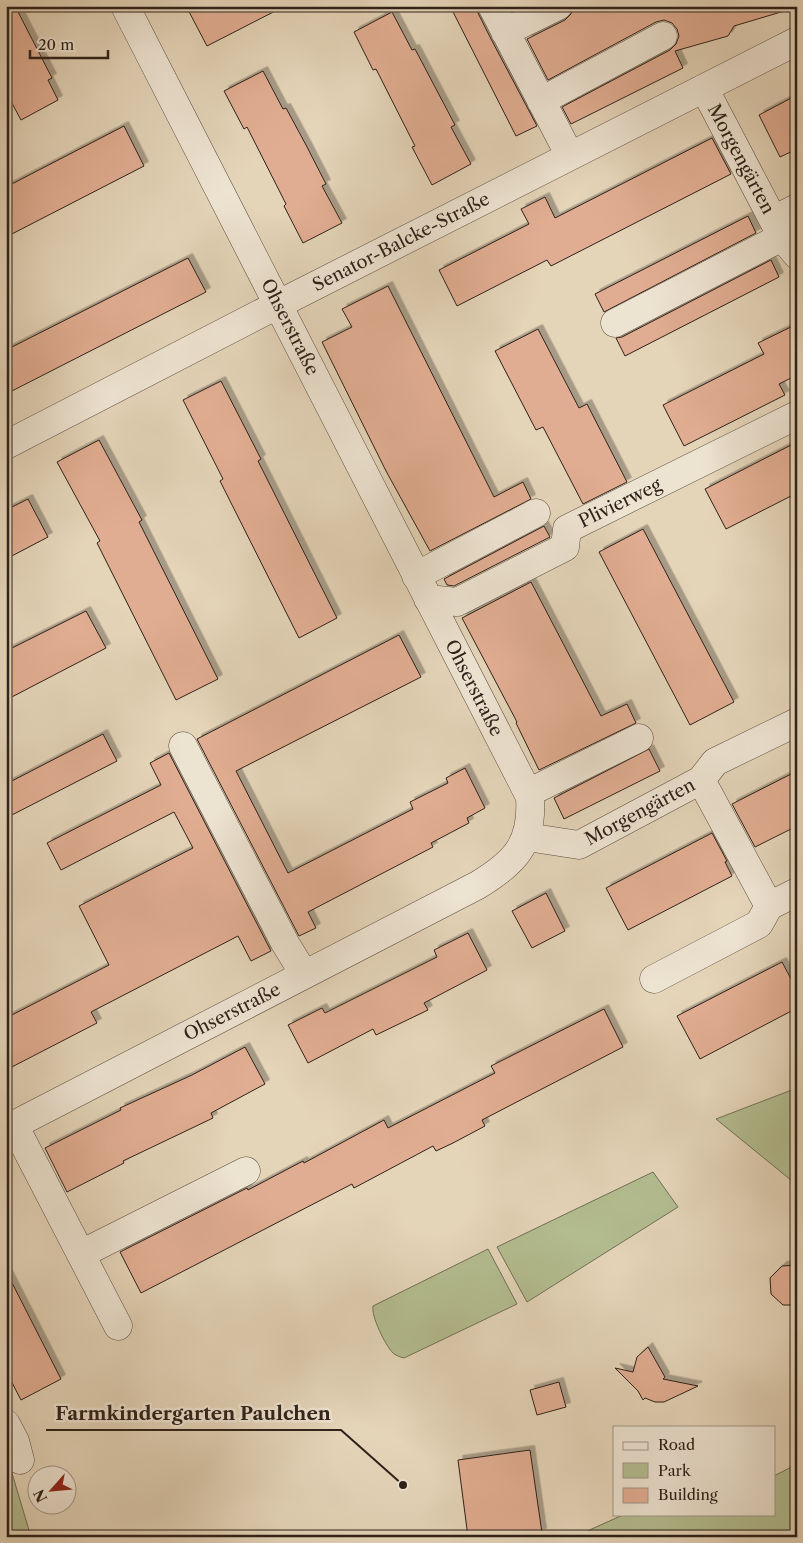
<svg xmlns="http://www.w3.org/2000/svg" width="803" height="1543" font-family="'Libre Caslon Text',serif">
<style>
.green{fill:#b3bd90;stroke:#716f55}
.building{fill:#e1ad92;stroke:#2f211a;filter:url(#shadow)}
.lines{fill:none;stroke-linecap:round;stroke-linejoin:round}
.minor-casing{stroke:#5c4e42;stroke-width:29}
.minor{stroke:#ede3d1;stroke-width:28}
.labels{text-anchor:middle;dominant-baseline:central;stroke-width:5;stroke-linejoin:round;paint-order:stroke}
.street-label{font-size:18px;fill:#2f211a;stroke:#ede3d1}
.leader{fill:none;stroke:#2f211a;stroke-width:2}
.callout-dot{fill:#2f211a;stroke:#ede3d1;stroke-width:2}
.callout-label{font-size:19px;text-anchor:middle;font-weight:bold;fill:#2f211a;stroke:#ede3d1;stroke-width:5;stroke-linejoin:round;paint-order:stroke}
</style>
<defs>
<filter id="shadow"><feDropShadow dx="4.5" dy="-4.5" stdDeviation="0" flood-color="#0004"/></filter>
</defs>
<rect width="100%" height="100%" fill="#e4d4b8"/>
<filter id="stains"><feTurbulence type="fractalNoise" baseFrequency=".004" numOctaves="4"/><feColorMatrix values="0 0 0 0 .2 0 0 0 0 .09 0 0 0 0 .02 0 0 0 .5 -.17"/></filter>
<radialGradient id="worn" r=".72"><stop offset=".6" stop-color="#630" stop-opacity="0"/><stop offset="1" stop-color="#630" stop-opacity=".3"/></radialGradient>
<path class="green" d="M797,1088V1185L716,1119Z
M653,1172L678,1207L527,1302L497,1247Z
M488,1249L517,1304L404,1358C400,1357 395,1355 393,1353C385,1345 371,1316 373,1306Z
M6,1453L31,1537H6Z
M797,1464V1537H574L625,1514H774V1476Z"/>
<path class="building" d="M6,6H15L52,78L48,80L58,100L21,120L6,92Z
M186,6H285L207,46Z
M450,6H477L478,13L491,39L537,126L516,136Z
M574,6H780L781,12L734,26L728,36L675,51L683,68L571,124L562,107L670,50L676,44L679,36L677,29L672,23L664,20L656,22L548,80L527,39L565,20L571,14Z
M392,12L412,50L415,49L455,125L451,127L471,164L432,185L412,147L415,146L376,69L373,70L354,32Z
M263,71L283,109L286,108L306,145L326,184L322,186L342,223L303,243L284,206L286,204L247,127L244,129L224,91Z
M797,95V149L780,157L759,115Z
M124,126L144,166L6,237V187Z
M712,138L731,174L551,266L547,260L457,306L439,270L529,224L521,209L545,197L555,218Z
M748,216L756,233L604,312L595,294Z
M188,258L206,292L6,394V350Z
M771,260L779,277L625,356L616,338L622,337Z
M388,286L494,497L523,482L531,499L430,551L386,471L322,342L352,327L342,309Z
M797,324V375L779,384L785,395L684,446L663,405L764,354L758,343Z
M538,329L579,408L587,404L627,482L583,504L543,427L536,430L495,351Z
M221,381L261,459L258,461L337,618L299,638L220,481L223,479L183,400Z
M99,440L142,520L139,522L218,679L176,700L97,543L100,541L57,462Z
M797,442V493L726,529L705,489Z
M28,499L48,537L6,559V510Z
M544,526L550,537L454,586L447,585L444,579Z
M643,529L734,702L690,725L599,552Z
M531,582L601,716L627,704L636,723L539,770L516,723L517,722L462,618Z
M86,611L106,648L6,700V651Z
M399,635L421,677L236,771L288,873L413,809L410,802L448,783L446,778L465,768L485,808L467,818L469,823L431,843L433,847L308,912L316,928L299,936L197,739Z
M103,734L117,761L6,818V784Z
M649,749L660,771L564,819L554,798Z
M169,753L271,951L251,961L238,936L91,1012L97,1023L6,1070V1018L109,965L79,906L193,848L174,812L61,870L47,843L161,785L150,763Z
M797,771V826L755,847L732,804Z
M712,833L727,861L725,862L732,876L628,930L606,888Z
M546,893L565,931L532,948L512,911Z
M468,933L487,970L424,1003L428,1010L376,1035L373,1029L308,1063L288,1025L322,1008L325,1013L437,957L434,950Z
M782,962L797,990V1008L700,1059L677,1016Z
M604,1009L623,1047L482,1120L485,1126L453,1143L436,1151L433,1146L354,1188L352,1184L141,1293L120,1252L247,1188L248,1190L303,1161L304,1163L384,1120L388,1128L495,1073L491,1066Z
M245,1047L265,1084L211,1113L213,1118L123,1161L124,1163L67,1192L45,1148L121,1110L120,1108L192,1075Z
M797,1265V1305H783L771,1294L770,1278L782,1266Z
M6,1271L61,1379L21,1400L6,1371Z
M648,1347L665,1377L663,1379L698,1386L664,1402H655L645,1398L643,1400L638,1391L615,1368L633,1372L637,1357Z
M559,1382L566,1407L537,1415L530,1390Z
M530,1450L542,1533L515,1537H468L458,1460Z"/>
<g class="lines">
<g class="minor-casing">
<path id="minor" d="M492,6L570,156
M505,32L558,6
M704,88L782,237L797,255
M541,101L663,36
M773,220L797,208
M615,323L782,237
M6,445L279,304L797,41
M416,576L536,513
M428,599L457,602L565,547L567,529L797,415
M183,746L285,943L304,974
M701,780L769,906L797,892
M528,793L639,738
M527,837L579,845L701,780L715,762L797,722
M654,979L759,924L769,906
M14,1125L118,1326
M6,1131L14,1125L478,885C516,862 533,843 530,797L125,6
M81,1254L246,1171
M6,1424L15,1441L20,1460"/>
</g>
<use href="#minor" class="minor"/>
</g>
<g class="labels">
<g class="street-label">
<text transform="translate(741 159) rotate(62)">Morgengärten</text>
<text transform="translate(401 242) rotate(-27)">Senator-Balcke-Straße</text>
<text transform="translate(290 327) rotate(63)">Ohserstraße</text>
<text transform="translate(620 503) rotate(-26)">Plivierweg</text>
<text transform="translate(474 688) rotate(63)">Ohserstraße</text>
<text transform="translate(640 812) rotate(-28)">Morgengärten</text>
<text transform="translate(232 1012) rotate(-27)">Ohserstraße</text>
</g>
</g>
<path class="leader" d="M403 1485L341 1430H46"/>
<circle class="callout-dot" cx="403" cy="1485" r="5"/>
<g class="callout-label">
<text x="193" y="1420">Farmkindergarten Paulchen</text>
</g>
<rect width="803" height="1543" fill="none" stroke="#e4d4b8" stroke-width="25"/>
<rect x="8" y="8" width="788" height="1528" fill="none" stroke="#2f211a" stroke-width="2.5"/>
<rect x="12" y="12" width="778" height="1518" fill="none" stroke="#2f211a"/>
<rect x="613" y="1426" width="162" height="90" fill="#ede3d1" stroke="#a19588"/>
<rect x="623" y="1442" width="25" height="8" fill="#ede3d1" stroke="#a19588"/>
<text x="658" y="1450" font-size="15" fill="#2f211a">Road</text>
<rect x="623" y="1463" width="25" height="15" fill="#b3bd90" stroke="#a19588"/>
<text x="658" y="1476" font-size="15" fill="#2f211a">Park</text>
<rect x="623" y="1488" width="25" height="15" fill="#e1ad92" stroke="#a19588"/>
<text x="658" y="1500" font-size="15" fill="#2f211a">Building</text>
<g transform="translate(52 1490) rotate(243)"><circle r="24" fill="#ede3d1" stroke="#a19588"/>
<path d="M0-4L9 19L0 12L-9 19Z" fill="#8f2418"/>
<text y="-8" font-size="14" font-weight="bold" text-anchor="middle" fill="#2f211a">N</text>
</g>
<path d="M30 50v8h78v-8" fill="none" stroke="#2f211a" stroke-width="2.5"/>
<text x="38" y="50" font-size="15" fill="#2f211a" stroke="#ede3d1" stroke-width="4" paint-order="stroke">20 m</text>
<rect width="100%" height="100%" filter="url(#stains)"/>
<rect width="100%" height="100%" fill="url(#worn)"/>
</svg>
